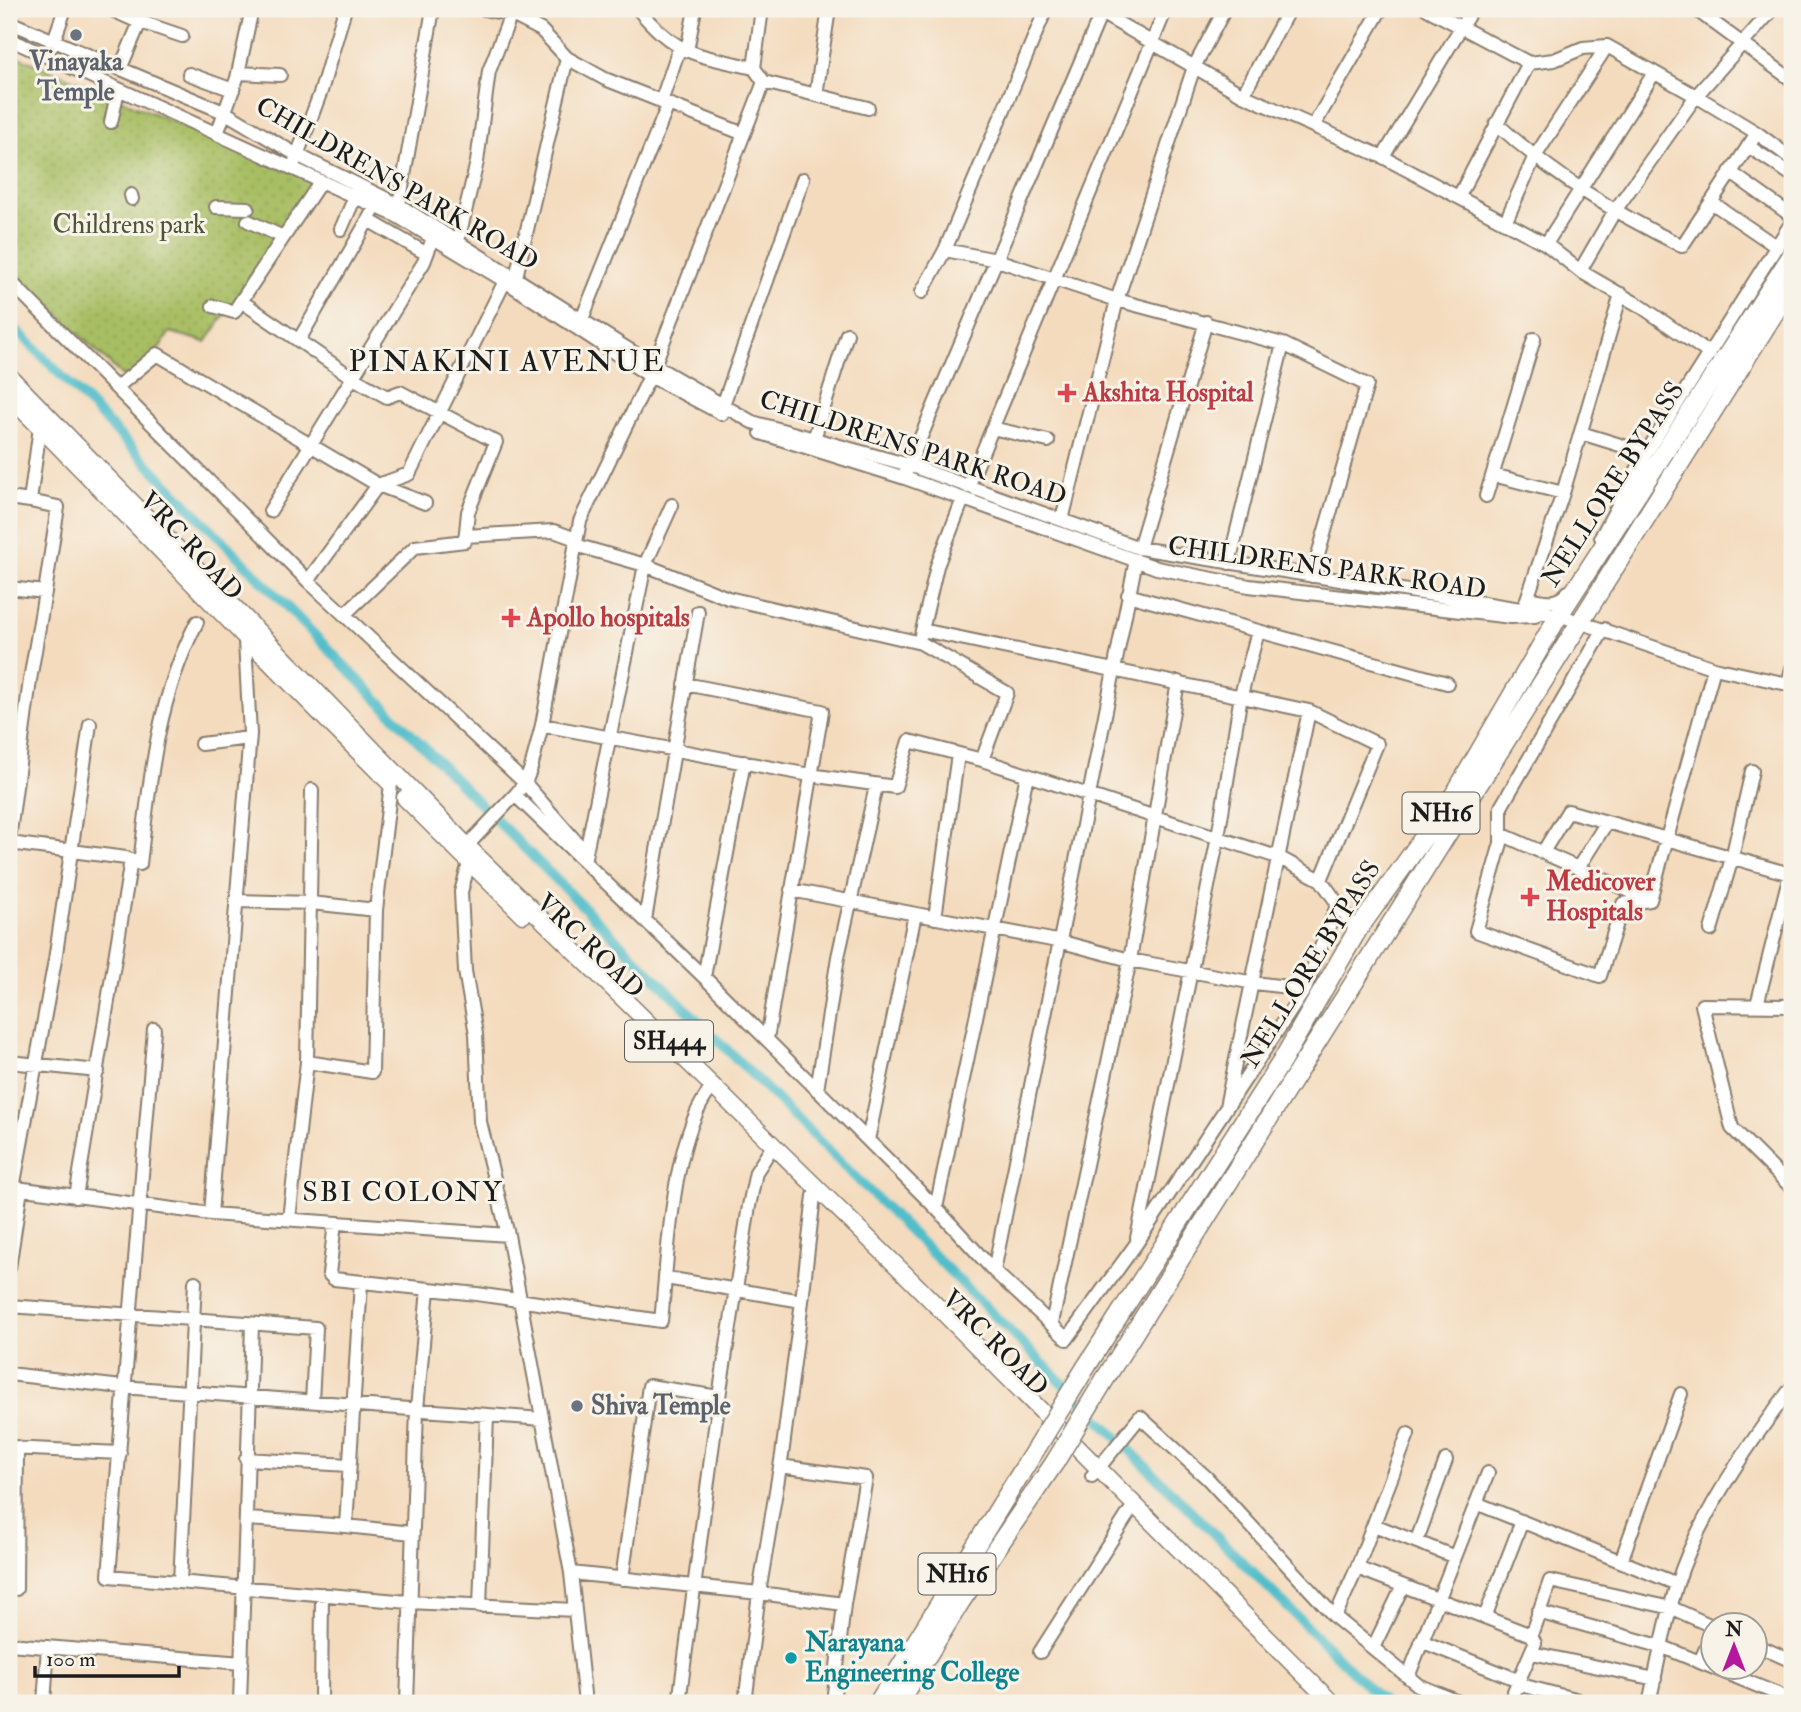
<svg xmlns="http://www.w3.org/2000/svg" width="1801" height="1712" font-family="'IM FELL Double Pica',serif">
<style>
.park{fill:url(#park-dots);stroke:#626d40;stroke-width:2}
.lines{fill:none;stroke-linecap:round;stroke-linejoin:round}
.canal{stroke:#51beca;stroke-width:10}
.minor-casing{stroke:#887c6d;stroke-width:16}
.major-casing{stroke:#887c6d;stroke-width:19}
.highway-casing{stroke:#887c6d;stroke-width:21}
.minor{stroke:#fff;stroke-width:12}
.major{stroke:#fff;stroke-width:16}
.highway{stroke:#fff;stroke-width:18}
.highway-bridge-casing{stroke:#887c6d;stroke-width:21;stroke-linecap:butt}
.highway-bridge{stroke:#fff;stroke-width:18}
.worship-dot{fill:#6b7280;stroke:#f7f3e8;stroke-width:2.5}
.health-dot{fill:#e0444e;stroke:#f7f3e8;stroke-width:2.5}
.culture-dot{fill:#0f9aa8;stroke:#f7f3e8;stroke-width:2.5}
.labels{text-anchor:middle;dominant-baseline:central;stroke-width:6;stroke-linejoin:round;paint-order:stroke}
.shield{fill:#f7f3e8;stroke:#5e5c59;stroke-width:2}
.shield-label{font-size:24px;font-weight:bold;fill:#1c1c1c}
.worship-label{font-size:26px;font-weight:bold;fill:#5b616d;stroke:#f7f3e8}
.street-label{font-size:26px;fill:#1c1c1c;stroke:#f7f3e8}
.park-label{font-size:26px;fill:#4d5535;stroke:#f7f3e8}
.health-label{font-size:26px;font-weight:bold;fill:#be3a42;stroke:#f7f3e8;text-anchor:start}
.culture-label{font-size:26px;font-weight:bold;fill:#0d838f;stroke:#f7f3e8;text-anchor:start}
.neighbourhood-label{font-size:28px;letter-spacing:2px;fill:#1c1c1c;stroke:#f7f3e8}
.quarter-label{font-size:30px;letter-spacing:2px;fill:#1c1c1c;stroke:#f7f3e8}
</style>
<defs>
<pattern id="park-dots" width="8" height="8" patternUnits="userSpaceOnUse" patternTransform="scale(1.75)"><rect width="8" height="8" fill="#a8be63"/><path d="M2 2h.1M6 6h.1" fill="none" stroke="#90a355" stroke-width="1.8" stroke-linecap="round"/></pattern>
</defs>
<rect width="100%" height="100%" fill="#f7f3e8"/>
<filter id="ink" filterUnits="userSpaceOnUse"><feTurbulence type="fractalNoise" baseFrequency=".0143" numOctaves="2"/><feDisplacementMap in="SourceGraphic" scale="14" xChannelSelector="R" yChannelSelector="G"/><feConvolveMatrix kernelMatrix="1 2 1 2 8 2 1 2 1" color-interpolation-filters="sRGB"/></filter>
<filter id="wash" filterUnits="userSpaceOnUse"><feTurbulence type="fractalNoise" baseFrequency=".00686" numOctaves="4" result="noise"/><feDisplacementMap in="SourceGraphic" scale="28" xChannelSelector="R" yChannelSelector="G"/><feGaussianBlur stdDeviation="1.57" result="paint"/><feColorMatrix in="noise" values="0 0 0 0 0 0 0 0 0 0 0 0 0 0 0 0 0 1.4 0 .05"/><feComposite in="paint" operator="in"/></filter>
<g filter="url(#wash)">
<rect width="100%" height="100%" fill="#f4dbbe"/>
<path class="park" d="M9,53L316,181L206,342L170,332L133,386L9,268Z"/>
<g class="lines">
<path class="canal" d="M9,322L461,785L1384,1703"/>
</g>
</g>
<g filter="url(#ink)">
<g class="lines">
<g class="minor-casing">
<path id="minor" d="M110,9L132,19L134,9
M484,9L512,15L541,30L567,58L605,79L744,134
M638,9C678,57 696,54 754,68
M762,9L754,68L764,82L868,108
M1094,9L1243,95L1383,157L1546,244L1580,271L1642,307L1710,354
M1427,9L1529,63L1554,60L1583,48L1607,46L1696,96L1773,9
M1695,9L1792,80
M132,19L182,36
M9,22L226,113L297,155L399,205L655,366L752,422L909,465L1139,548L1559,615L1714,668L1792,685
M9,39L397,216L505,281L650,376L722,414
M52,46L65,9
M687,51L695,9
M120,69L140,22
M238,73L280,75
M189,74L233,90
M816,95L829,9
M1243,95L1289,9
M661,102L679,49
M111,122L118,90
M1496,123C1552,175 1613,212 1682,246L1757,133
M1314,125L1381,9
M217,134L237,78L252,9
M1748,146L1792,175
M1383,157L1472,9
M295,161L321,91L345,9
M1730,172L1792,216
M321,181L241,301L353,378L387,397L400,392L496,442L468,512L465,541L415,547L345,614
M131,195L132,199
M1459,196L1529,63
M1711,202L1777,247
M399,205L433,9
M216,207L248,208
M368,220L427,254
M248,221L283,237
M1505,223L1534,158L1607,46
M341,229L355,197
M458,241L477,162L489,71L513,9
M1546,244L1654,73
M945,250L997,260L1117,300L1283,344L1229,563
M1580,271L1614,212L1696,96L1757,133L1792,159
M516,277L567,58
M9,280L308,581L525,783L585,852
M922,292L945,250L1046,9
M213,306L234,312L241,301
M582,319L668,105
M299,340L376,206
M1283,344L1367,385L1312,576
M116,388L157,354L378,485L409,474L505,281
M723,405L803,179
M992,428L1048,441
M761,433L905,478L1157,568L1249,586L1511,617L1535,616
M1581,433L1646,453
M814,439L847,334
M906,472L1103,9
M1493,475L1563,493
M968,487L1166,9
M1486,496L1534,339
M9,498L30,501L40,427
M30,501L58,507L45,592
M270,511L424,262L433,238
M1062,520L1117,300L1194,67L1225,9
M465,536L554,531L576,539
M1601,537L1646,453L1792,222
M575,545L645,565L728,598L921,643L1007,693L982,760
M1139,548L1206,322
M308,581L378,485L425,503
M9,588L45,592L30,680L9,840
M1128,595L1447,683
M1528,598C1544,601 1557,606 1568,592
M1525,605L1563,493L1621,294
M1604,629L1501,807V843L1476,931L1600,976L1623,904L1650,900L1714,668
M922,630L1309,711L1377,744L1321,880
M921,635L937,566L963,499
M685,684L822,711L767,1039
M1788,684L1792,668
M542,725L810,775L895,787L909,741L982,760L1280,858L1321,880L1357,931
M201,744L249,738
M515,795L707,980L936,1208L994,1271L1067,1339L1136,1244L1305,989L1338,903
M1501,834L1650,900
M9,843L126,858L140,864C150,778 157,700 197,622
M463,850L515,795L525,783L531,768L542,725L580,521L650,376L764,82
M1543,852L1568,811L1790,874L1757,1005
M585,857L645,565L672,505
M469,863L461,892L465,971L476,1034L480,1122L508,1235L571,1573L585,1703
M1578,868L1607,822
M791,890L1062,942L1130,960L1254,983L1305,989
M236,901L311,903L376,910L391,784
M935,918L958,754
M645,920L698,612
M1711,930L1732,858L1752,771
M704,977L744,762
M1792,1006L1702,1005L1732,1128L1792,1188
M154,1029L109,1576L409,1602L575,1610
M9,1062L98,1071
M307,1062L372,1072L376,910
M817,1090L838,957L876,786
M1227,1102L1309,711
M868,1140L915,914
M9,1187L211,1214L508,1235
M13,1188L55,960L90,724
M76,1197L131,860
M936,1208L1027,775
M211,1214L250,734L245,641L249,637
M289,1219L307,1062L312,790
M335,1223L329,1274L334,1279L477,1294L661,1321C668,1258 671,1133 714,1085
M1137,1238L1218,837L1241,695L1258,631
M9,1268L21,1189
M994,1271L1136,560
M666,1278L802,1301L814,1196
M361,1282L346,1526L412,1533
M9,1306L316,1328L312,1401
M1052,1323L1130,960L1178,682
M9,1374L122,1387L542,1419
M9,1448L120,1453
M246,1459L349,1465
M1092,1476L1140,1417L1207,1478L1335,1617L1418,1685L1461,1703
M1476,1503L1677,1584
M248,1519L346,1526
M1374,1525L1455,1557
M1417,1540L1446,1460
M1621,1561L1681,1394
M1357,1568L1531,1635L1550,1581L1672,1608L1714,1627
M571,1573L759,1593L782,1455L802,1301
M622,1579L649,1386L719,1397
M180,1582L195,1282
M16,1589L17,1447
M480,1606L487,1415
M1538,1612L1663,1647L1792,1700
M1335,1617L1357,1568L1408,1434
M1485,1617L1522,1521
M1421,1641L1518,1680
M9,1644L242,1663
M1756,1645L1792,1661
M1373,1648L1403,1586
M1040,1652L1130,1511
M1532,1653L1655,1679
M1700,1662L1714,1630
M1408,1677L1488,1473
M1517,1684L1590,1703
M44,1703L48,1647
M240,1703L252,1324
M321,1703L322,1594
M407,1703L417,1409L428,1289
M679,1703L719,1397L749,1206L756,1172L769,1152
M745,1703L759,1593L844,1604L866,1478L780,1466
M833,1703L844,1604
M1509,1703L1535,1643L1531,1635
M1649,1703C1658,1664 1665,1622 1677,1584C1698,1516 1749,1443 1792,1387"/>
</g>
<g class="major-casing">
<path id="major" d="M9,376L467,846L903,1272L1332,1703
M9,396C137,524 260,655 389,782
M405,798L523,915"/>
</g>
<g class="highway-casing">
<path id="highway" d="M1086,1367L1282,1061L1357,931L1456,792L1559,615L1792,255
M1105,1379L1792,285
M878,1703L1037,1447
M898,1703L961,1601L1055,1462"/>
</g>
<use href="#minor" class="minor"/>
<use href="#major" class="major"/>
<use href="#highway" class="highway"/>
<g class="highway-bridge-casing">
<path id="highway-bridge" d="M1037,1447L1086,1367
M1055,1462L1105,1379"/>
</g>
<use href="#highway-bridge" class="highway-bridge"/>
</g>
</g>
<g class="worship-dot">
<circle cx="76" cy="35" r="7"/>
<circle cx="577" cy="1406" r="7"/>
</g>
<g class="health-dot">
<path d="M1063.5 382.5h7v7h7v7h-7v7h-7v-7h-7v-7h7z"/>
<path d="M507.5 607.5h7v7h7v7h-7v7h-7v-7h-7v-7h7z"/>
<path d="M1526.5 886.5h7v7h7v7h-7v7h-7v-7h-7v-7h7z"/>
</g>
<circle class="culture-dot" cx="791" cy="1658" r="7"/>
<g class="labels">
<g class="shield">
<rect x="1402.5" y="792.5" width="77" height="41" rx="5"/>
<rect x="625" y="1020.5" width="88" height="41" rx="5"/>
<rect x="918.5" y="1553.5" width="77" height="41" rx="5"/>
</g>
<g class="shield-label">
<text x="1441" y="813">NH16</text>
<text x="669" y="1041">SH444</text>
<text x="957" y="1574">NH16</text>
</g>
<g class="worship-label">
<text x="76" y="62">Vinayaka<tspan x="76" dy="30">Temple</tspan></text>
<text x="591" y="1406" text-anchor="start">Shiva Temple</text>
</g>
<g class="street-label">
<text transform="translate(397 184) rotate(30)">CHILDRENS PARK ROAD</text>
<text transform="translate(913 448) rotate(18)">CHILDRENS PARK ROAD</text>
<text transform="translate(1613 484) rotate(-57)">NELLORE BYPASS</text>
<text transform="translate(191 546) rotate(47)">VRC ROAD</text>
<text transform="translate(1327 568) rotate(8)">CHILDRENS PARK ROAD</text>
<text transform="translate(590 946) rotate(44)">VRC ROAD</text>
<text transform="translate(1311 964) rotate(-58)">NELLORE BYPASS</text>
<text transform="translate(995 1343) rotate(45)">VRC ROAD</text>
</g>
<g class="park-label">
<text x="129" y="225">Childrens park</text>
</g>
<g class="health-label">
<text x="1083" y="393">Akshita Hospital</text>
<text x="527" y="618">Apollo hospitals</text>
<text x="1546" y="882">Medicover<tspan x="1546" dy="30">Hospitals</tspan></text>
</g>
<g class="culture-label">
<text x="805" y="1643">Narayana<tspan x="805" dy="30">Engineering College</tspan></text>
</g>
<g class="neighbourhood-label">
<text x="403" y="1192">SBI COLONY</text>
</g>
<g class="quarter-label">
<text x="507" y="361">PINAKINI AVENUE</text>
</g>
</g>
<rect width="1801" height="1712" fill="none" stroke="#f7f3e8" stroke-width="35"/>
<g transform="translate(1734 1646)"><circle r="33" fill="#f7f3e8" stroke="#9f9d96" stroke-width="2"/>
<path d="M0-5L12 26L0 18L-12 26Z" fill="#b5179e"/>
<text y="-10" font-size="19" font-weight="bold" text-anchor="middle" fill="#1c1c1c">N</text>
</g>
<path d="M35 1666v10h144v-10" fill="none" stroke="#1c1c1c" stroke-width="3.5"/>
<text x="46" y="1666" font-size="21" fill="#1c1c1c" stroke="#f7f3e8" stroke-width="5" paint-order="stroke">100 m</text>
</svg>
